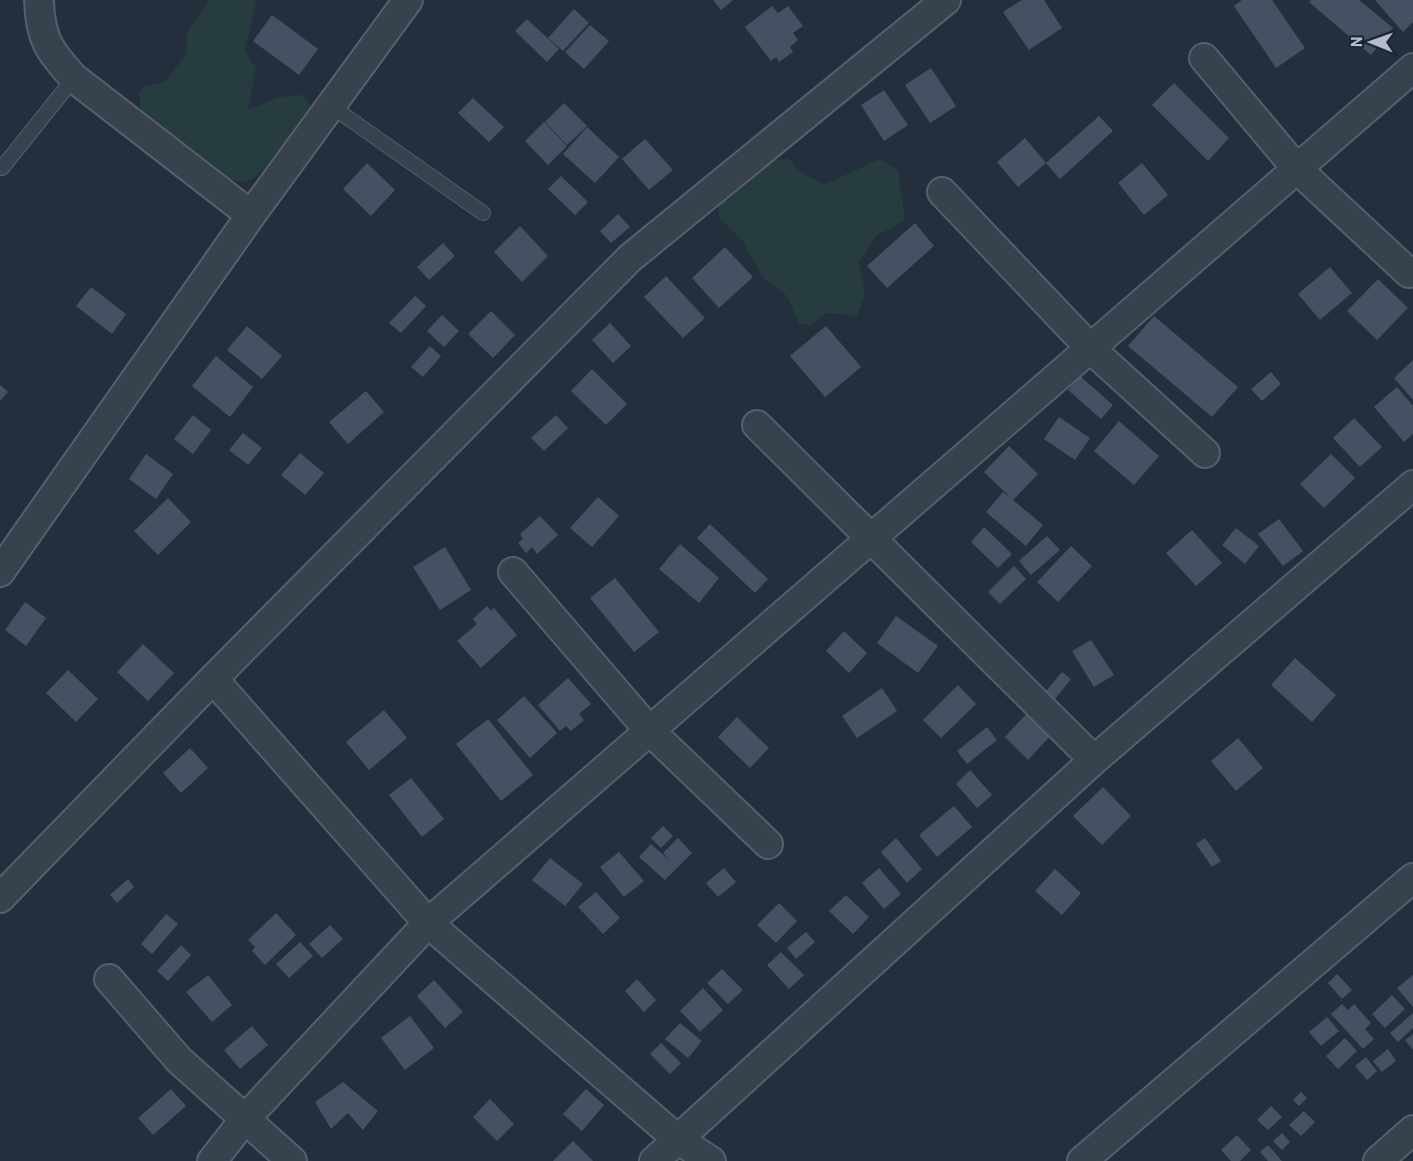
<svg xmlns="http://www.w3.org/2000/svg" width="1413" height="1161" font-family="Barlow,sans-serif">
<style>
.green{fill:#263c3f}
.building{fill:#455162}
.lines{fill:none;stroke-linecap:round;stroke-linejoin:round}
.lane-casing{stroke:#565f6c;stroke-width:16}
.street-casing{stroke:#565f6c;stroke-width:32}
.lane{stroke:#38414e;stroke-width:14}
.street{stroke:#38414e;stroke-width:28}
</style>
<rect width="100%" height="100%" fill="#242f3e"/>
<path class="green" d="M209,0H256L245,51L256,68L248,110L280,97L302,95L314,110L282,151L252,179L242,182L211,175L141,113L139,94L145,86L165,82L187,53V32Z
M789,159L797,169L824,185L880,159L898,170L905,220L876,236L859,263L865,294L857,316L827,313L810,325L799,324L787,296L762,276L742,240L719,217L718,197L769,161Z"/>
<path class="building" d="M713,0H733L721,10Z
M1022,0H1044L1062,28L1029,50L1003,12Z
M1242,0H1272L1305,48L1276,68L1234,6Z
M1311,0H1359L1393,28L1371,55L1309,2Z
M1375,0H1413V22L1403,32Z
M772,6L778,13L788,6L803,26L793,33L798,40L790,47L793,52L779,62L776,57L771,61L745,27Z
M574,9L589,23L563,51L548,38Z
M272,15L318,49L299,75L253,41Z
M527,19L559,49L547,62L515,31Z
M590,25L609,41L584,69L565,52Z
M931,68L956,106L930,123L905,85Z
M1174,83L1229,138L1208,161L1152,105Z
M884,90L908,125L884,141L861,105Z
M473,98L504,127L489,142L458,113Z
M564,103L587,126L567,145L545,122Z
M1099,116L1113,131L1060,179L1046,163Z
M544,122L567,146L548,165L525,141Z
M587,127L619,157L595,183L563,154Z
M1025,138L1046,163L1018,187L997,162Z
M645,139L673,170L649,190L622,159Z
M367,163L395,190L371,216L343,189Z
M1142,163L1168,195L1144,215L1118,183Z
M561,176L588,202L575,215L548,189Z
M618,214L630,227L611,243L600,231Z
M915,223L934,246L887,288L867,266Z
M520,226L548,256L522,282L494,252Z
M443,243L455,256L429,280L417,267Z
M725,247L753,277L719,308L692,278Z
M1330,267L1352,293L1320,320L1298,294Z
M666,276L705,318L683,338L644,297Z
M1378,279L1408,308L1377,340L1347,311Z
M91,287L126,314L112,334L76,306Z
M415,296L426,306L401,333L389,323Z
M491,311L515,335L493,358L468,334Z
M442,315L459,331L444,347L427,331Z
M1154,316L1238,387L1212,417L1128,346Z
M610,323L631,346L613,363L592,340Z
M247,326L282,356L262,379L227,350Z
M826,326L861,367L825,397L790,356Z
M430,346L441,356L423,377L411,367Z
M216,356L253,387L230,417L192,386Z
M1413,360V400L1394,378Z
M592,369L627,404L606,425L571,391Z
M1271,372L1281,384L1262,401L1251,389Z
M1080,376L1113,405L1101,419L1068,390Z
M0,385L8,392L0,401Z
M1397,387L1413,406V434L1404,442L1374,407Z
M366,391L384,412L348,444L329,422Z
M193,415L211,430L193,454L174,439Z
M556,415L568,428L544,451L531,438Z
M1059,417L1090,438L1075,460L1044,439Z
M1354,418L1382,447L1360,467L1333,438Z
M1119,421L1159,456L1134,485L1094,451Z
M243,433L262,448L248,465L229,450Z
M1009,446L1038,474L1013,500L1043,525L1026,546L986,512L1003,492L1011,498L984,472Z
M300,453L324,473L305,495L281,475Z
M146,454L173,474L156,499L129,479Z
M1331,454L1355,478L1324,508L1300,484Z
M598,497L619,516L592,547L570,528Z
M168,498L191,522L158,555L134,531Z
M540,516L558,535L537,554L532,547L526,553L518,543L523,539L520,534Z
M1279,519L1303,551L1283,566L1258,534Z
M710,524L768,579L755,593L697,538Z
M984,527L1012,554L998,568L971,542Z
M1236,528L1259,546L1245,564L1222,545Z
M1192,530L1222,563L1196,586L1166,553Z
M1047,536L1060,550L1031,575L1019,561Z
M680,544L719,578L699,603L659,569Z
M1071,546L1092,566L1058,602L1037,582Z
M445,547L471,590L440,610L413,567Z
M1014,566L1026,579L1000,604L988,592Z
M615,578L659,632L634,652L590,598Z
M25,602L46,618L26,646L5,630Z
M487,606L491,611L494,608L517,635L481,668L457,641L477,624L473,619Z
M896,616L938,646L918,673L877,643Z
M844,631L867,653L849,673L826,651Z
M1091,640L1114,675L1094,687L1072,651Z
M143,644L174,673L148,701L117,672Z
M1295,658L1336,695L1312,722L1271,685Z
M68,670L98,699L76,722L46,693Z
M1062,672L1071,679L1055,699L1046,691Z
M568,678L591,704L579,714L584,720L571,731L566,726L560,731L538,705Z
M958,685L976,704L941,738L923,720Z
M882,688L897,711L857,738L842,716Z
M524,696L557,733L530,758L497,720Z
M384,710L407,738L369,770L346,742Z
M1028,712L1051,735L1028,760L1005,737Z
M737,717L769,748L750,768L718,737Z
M488,719L533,775L501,801L456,744Z
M987,727L997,740L967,764L957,751Z
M1238,738L1263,768L1236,791L1211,761Z
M190,748L208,768L181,793L163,773Z
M970,770L992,795L977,808L956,784Z
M411,778L444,819L422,837L389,795Z
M1103,787L1131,816L1102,845L1073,816Z
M954,806L972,827L937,857L919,835Z
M663,826L673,836L661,848L651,838Z
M678,838L692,853L665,880L639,857L651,844L670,861L663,853Z
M896,838L922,869L907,883L881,852Z
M1205,838L1221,861L1212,867L1196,844Z
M619,852L644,881L624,897L600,867Z
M550,858L583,884L565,906L532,880Z
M724,868L736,882L718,897L706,883Z
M879,868L901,894L884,909L862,883Z
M1055,869L1081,893L1062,915L1035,891Z
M128,879L134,887L117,903L110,895Z
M596,892L620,918L603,934L578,907Z
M846,895L869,917L853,934L829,911Z
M779,903L797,921L776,943L757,925Z
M276,913L296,935L265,965L252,951L255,947L248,940Z
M166,914L178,924L152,954L141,944Z
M330,925L343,939L322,958L309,944Z
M806,932L815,942L796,959L787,948Z
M300,942L313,956L289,978L276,964Z
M181,945L191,955L168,981L157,971Z
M781,952L804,975L789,989L767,965Z
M722,969L743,990L728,1004L707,983Z
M1337,974L1352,990L1342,999L1328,983Z
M208,975L232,1005L212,1022L186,992Z
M1413,975V1007L1397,988Z
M637,979L656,1000L644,1012L625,991Z
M434,980L463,1012L445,1028L417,996Z
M703,988L723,1010L700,1032L680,1011Z
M1392,995L1405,1009L1385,1028L1372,1014Z
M1342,1004L1348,1010L1354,1004L1371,1023L1365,1029L1374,1039L1363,1049L1331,1014Z
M1413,1013V1028L1398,1042L1390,1033Z
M410,1016L434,1048L405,1070L381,1038Z
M1327,1017L1339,1031L1321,1046L1309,1032Z
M680,1023L702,1041L688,1058L665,1039Z
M252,1026L268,1045L240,1069L224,1050Z
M1413,1034V1050L1405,1040Z
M1345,1038L1357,1051L1338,1069L1326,1056Z
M661,1043L681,1063L670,1074L650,1054Z
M1388,1049L1396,1061L1382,1072L1373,1061Z
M1366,1057L1377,1071L1367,1080L1355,1066Z
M343,1082L378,1111L363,1130L348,1113L331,1129L315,1102Z
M171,1089L186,1106L153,1135L138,1118Z
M586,1089L604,1105L582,1131L563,1114Z
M1301,1092L1307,1098L1299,1106L1293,1100Z
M490,1099L514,1124L497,1141L473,1117Z
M1271,1106L1282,1117L1268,1130L1257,1120Z
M1304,1111L1315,1122L1301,1136L1289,1125Z
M1282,1133L1290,1142L1282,1150L1273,1141Z
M1237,1135L1251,1150L1240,1161H1231L1221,1150Z
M573,1141L593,1161H553Z
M1268,1145L1282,1161H1268L1260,1152Z"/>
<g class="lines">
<g class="lane-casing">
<path id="lane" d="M331,106L483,213
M2,168L74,78"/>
</g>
<g class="street-casing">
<path id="street" d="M39,0C40,38 49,51 74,78L251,215
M1204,58L1297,169L1409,273
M942,192L1091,349L1205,453
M757,425L1094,760
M0,572L251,215L408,0
M513,572L648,729L768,844
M213,679L428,923L676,1138L711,1161
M0,898L213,679L630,258L946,0
M109,979L179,1060L292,1161
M212,1161L244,1120L428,923L1413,68
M654,1161L1094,760L1413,485
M1082,1161L1413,878
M1378,1161L1413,1130"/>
</g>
<use href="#lane" class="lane"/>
<use href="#street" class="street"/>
</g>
<g transform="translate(1371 42) rotate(271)" stroke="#1d2633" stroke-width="4.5" paint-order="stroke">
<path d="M0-4.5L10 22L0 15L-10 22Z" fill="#b4bcc9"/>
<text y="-9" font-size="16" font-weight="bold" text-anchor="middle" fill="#b4bcc9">N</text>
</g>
</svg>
